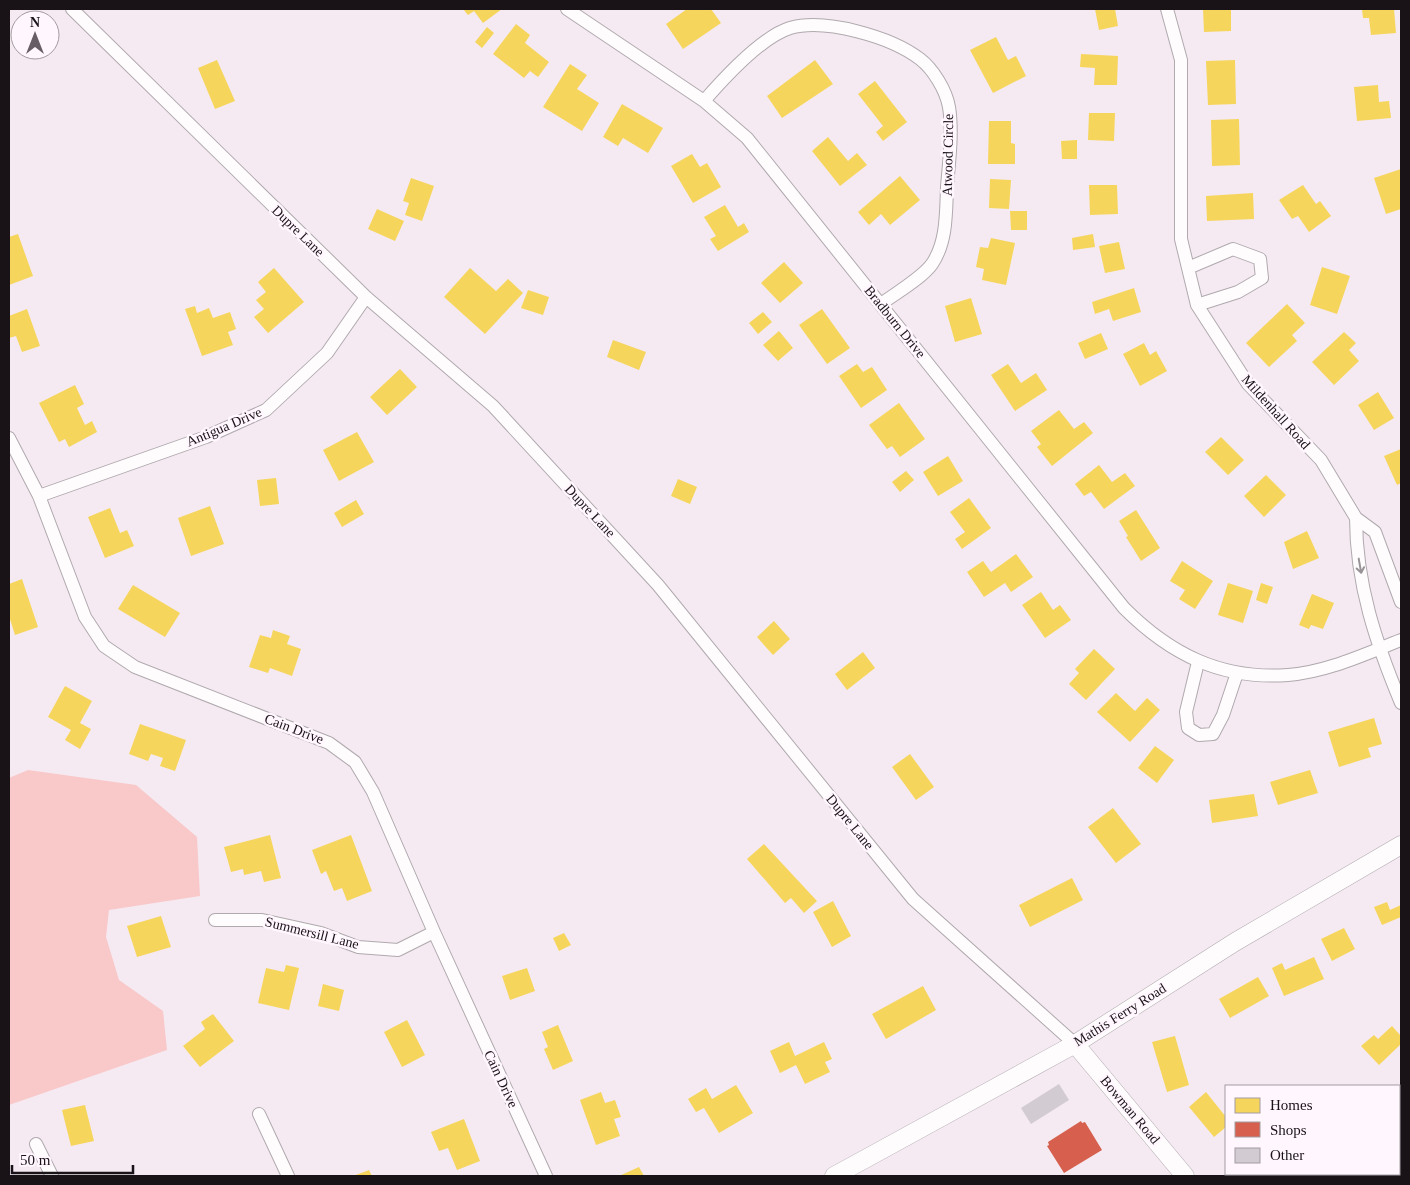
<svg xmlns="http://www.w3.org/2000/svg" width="1410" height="1185" font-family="Georgia,serif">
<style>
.green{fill:#f9c8c9}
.homes{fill:#f6d55c}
.shops{fill:#d6604d}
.building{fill:#d2cbd2}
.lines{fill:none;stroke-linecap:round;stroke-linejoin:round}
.minor-casing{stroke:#b0a9ae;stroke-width:14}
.secondary-casing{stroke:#b0a9ae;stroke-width:19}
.minor{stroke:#fefcfd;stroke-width:12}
.secondary{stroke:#fefcfd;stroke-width:18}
.oneway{stroke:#979396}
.labels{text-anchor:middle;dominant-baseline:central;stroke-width:5;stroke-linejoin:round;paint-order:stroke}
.street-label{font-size:14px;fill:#191318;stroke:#fff7fd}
</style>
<rect width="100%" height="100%" fill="#f5eaf2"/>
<path class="green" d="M28,770L136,785L197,837L200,896L109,910L106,937L119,980L163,1011L167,1050L9,1105V778Z"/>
<path class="homes" d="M463,9H502L483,23L474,11L468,15Z
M687,9H711L721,23L683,49L666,24Z
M1095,9H1115L1118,26L1099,30Z
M1203,9H1231V31L1204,32Z
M1362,9H1394L1396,33L1371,35L1369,18H1363Z
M516,24L530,35L525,43L549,62L538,77L530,71L524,78L493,54Z
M487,27L494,33L482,48L475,42Z
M996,37L1008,60L1016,56L1026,76L993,93L970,50Z
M1081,54L1118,56L1117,85H1094L1095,68L1080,67Z
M217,60L235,101L215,109L198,68Z
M815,60L833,84L782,118L767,96Z
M1235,60L1236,104L1208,105L1206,61Z
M570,64L587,75L577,89L599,103L582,131L543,107Z
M875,81L907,122L883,141L876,132L883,126L858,94Z
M1378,85L1379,102L1389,101L1391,118L1357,121L1354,87Z
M622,104L663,128L648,153L623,138L618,146L603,137Z
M1089,113H1115L1114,141L1088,140Z
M1239,119L1240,165L1212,166L1211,120Z
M989,121H1011V143L1015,144V164H988Z
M828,137L848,161L857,153L867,165L840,186L812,151Z
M1077,140V159H1062L1061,141Z
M692,154L700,167L707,163L721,187L693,203L671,166Z
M1401,169V209L1386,214L1374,178Z
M900,176L920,200L890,225L881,214L869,225L858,212Z
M411,178L434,186L422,221L405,215L409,203L403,201Z
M990,179L1011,180L1009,209L989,208Z
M1089,185H1117L1118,214L1090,215Z
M1303,185L1316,204L1320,201L1331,216L1309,232L1298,216L1292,219L1279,200Z
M1253,193L1254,219L1207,221L1206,196Z
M725,205L738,227L744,223L749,232L718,251L710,239L716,236L704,217Z
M377,209L404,221L395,241L368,229Z
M1010,211H1027V230H1011Z
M18,234L33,276L9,285V237Z
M1093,234L1095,247L1073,250L1072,238Z
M991,238L1015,243L1006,285L982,280L984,269L976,267L980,247L988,248Z
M1119,242L1125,269L1105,273L1099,246Z
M784,262L803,283L780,303L761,283Z
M1322,267L1350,276L1337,314L1310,305Z
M274,268L304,302L268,333L254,317L264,309L256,300L266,292L258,282Z
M470,268L496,291L508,279L523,293L485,334L444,297Z
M1134,288L1141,312L1113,321L1109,309L1095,314L1092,302Z
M528,290L549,297L543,315L521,308Z
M971,298L982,334L955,342L945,306Z
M1287,304L1305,323L1292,335L1297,341L1269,367L1246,343Z
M195,306L197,313L209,308L213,318L230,312L236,329L228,332L233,345L202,356L185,309Z
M27,309L40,346L22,352L16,336L9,338V316Z
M822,309L850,348L827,364L799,325Z
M763,312L772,322L758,334L749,323Z
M779,331L793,348L778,361L763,345Z
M1344,332L1356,343L1349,350L1359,361L1334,385L1312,362Z
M1101,333L1108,349L1085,359L1078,343Z
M613,340L646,352L639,370L607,357Z
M1144,343L1150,355L1156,351L1167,371L1140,386L1123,354Z
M857,364L863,372L872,367L887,390L861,408L839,376Z
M1008,364L1021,383L1036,373L1047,390L1015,411L991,375Z
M400,369L417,387L387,415L370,397Z
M75,385L84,404L77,408L85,425L92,421L97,432L69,447L65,439L59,442L39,403Z
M1378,392L1394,418L1374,430L1358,405Z
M899,403L925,439L900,457L892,446L887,449L869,425Z
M1059,410L1074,429L1084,422L1093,433L1052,466L1037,447L1041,444L1031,431Z
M357,432L374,462L339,481L323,450Z
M1221,437L1244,460L1228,475L1205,452Z
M1401,449V483L1397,485L1384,456Z
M948,456L963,481L938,496L923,472Z
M1099,465L1112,482L1125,473L1135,486L1104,509L1091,492L1084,496L1075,484Z
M906,471L914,480L900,492L892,482Z
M1266,475L1286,495L1264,517L1244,496Z
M276,478L279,504L260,506L257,480Z
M678,479L697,487L690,504L671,496Z
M969,498L991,528L962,549L955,539L965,532L950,512Z
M356,500L364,514L342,527L334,513Z
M210,506L224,544L191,556L178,518Z
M110,508L120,533L127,530L134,546L105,558L88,517Z
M1136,510L1160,548L1141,561L1126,537L1128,536L1119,521Z
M1307,531L1319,558L1293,569L1284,542Z
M1016,554L1033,577L1011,592L1005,583L984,597L967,572L983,561L991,572Z
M1182,561L1213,581L1195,609L1179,599L1185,590L1170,581Z
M22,579L38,627L15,635L9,616V584Z
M1228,583L1253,591L1243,623L1218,615Z
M1261,583L1273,587L1267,604L1256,600Z
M133,585L180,613L165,637L118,609Z
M1041,592L1053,610L1060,605L1071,620L1045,638L1022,605Z
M1312,594L1334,603L1323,629L1311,625L1309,629L1299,625Z
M774,621L790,639L773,655L757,637Z
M273,630L290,636L287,644L301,649L292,676L270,668L268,673L249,667L260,635L271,638Z
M1094,649L1115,669L1086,700L1069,684L1079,673L1075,669Z
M863,652L875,668L847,690L835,674Z
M65,686L92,701L80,723L91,729L80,749L65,740L71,730L48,717Z
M1116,693L1135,711L1147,698L1160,710L1130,742L1097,712Z
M1374,718L1382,744L1368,748L1371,757L1339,767L1328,732Z
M140,724L186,740L175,771L160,766L163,758L151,754L148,761L129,754Z
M1155,746L1174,760L1157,783L1138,768Z
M910,754L934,787L916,800L892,767Z
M1310,770L1318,793L1278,805L1270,782Z
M1254,794L1258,816L1212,823L1209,800Z
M1113,808L1141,844L1116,863L1088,827Z
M270,835L281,878L264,882L261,871L244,875L243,869L231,872L224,847Z
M351,835L372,891L347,901L342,888L334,891L326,871L321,874L312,850Z
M764,844L817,901L804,913L791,898L785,903L747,859Z
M1072,878L1083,900L1030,927L1019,905Z
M833,901L851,936L832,947L813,912Z
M1387,902L1390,910L1401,905V917L1382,925L1374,907Z
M161,916L171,947L137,957L127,926Z
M1344,928L1355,949L1332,961L1321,939Z
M564,933L571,945L559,951L553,938Z
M1314,957L1324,979L1284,996L1272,968L1282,963L1285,970Z
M286,965L299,968L289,1010L258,1003L266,968L284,972Z
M527,968L535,991L510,1000L502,976Z
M1258,977L1269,996L1230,1018L1219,999Z
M323,984L344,990L339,1011L318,1006Z
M923,986L936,1010L886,1039L872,1014Z
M213,1014L234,1041L200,1067L183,1046L205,1029L201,1022Z
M407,1020L425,1055L402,1067L384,1032Z
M558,1025L573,1061L553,1070L544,1049L548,1047L542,1032Z
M1392,1026L1401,1036V1044L1379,1065L1361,1046L1374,1035L1378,1039Z
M1175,1036L1189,1085L1167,1092L1152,1042Z
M789,1042L795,1056L824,1042L832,1059L825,1062L830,1072L805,1084L796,1065L780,1073L770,1051Z
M736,1085L753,1113L719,1133L704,1108L696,1112L688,1099L706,1088L712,1099Z
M601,1092L605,1103L615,1100L621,1117L614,1119L620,1136L596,1145L580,1100Z
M1206,1092L1226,1117V1127L1214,1137L1189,1107Z
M85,1105L94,1141L71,1146L62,1110Z
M464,1119L480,1161L457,1170L448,1148L439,1151L431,1132Z
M639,1167L644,1176H619Z
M369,1170L372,1176H353Z"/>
<path class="shops" d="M1081,1121L1082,1123L1085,1122L1102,1150L1064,1173L1047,1146L1049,1145L1048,1142Z"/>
<path class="building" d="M1059,1084L1069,1100L1031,1124L1021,1108Z"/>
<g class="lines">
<g class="minor-casing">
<path id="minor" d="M72,9L366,297L493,406L658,585L913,899L1075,1044
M567,9L704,101L747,138L1124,608C1170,654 1221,680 1288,675C1327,672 1365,654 1401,640
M1167,9L1181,60V239L1197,305L1248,384L1321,460L1356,518L1375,532L1401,602
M704,101C724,78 761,37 790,28C826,18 891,37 920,59C933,69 946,90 949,107C953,132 949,162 947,187C946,213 947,242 932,264C922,278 896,293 881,304
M1188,268L1233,249L1260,259L1262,278L1238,292L1197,305
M9,438L39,496L85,617L104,646L135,667L329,743L355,762L373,792L434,932L546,1176
M39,496L206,437L266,410L327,353L366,297
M1356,518C1356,584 1376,643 1401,703
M1198,662L1186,712L1188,728L1199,735L1213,734L1223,715L1237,673
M215,920H262L321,933L358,947L398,950L434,932
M259,1114L288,1176
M36,1144L52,1176"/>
</g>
<g class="secondary-casing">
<path id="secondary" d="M1075,1044L1185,1176
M834,1176L1075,1044L1235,942L1401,845"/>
</g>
<use href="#minor" class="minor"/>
<use href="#secondary" class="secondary"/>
</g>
<defs><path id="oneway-shaft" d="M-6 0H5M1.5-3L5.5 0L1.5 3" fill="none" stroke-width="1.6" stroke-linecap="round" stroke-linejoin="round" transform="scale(1.25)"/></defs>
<use class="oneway" href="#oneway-shaft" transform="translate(1360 566) rotate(80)"/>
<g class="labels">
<g class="street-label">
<text transform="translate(948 155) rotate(-89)">Atwood Circle</text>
<text transform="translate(298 231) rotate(44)">Dupre Lane</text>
<text transform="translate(895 322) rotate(51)">Bradburn Drive</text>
<text transform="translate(1276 412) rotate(48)">Mildenhall Road</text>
<text transform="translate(224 427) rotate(-23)">Antigua Drive</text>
<text transform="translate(590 511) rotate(47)">Dupre Lane</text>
<text transform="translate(294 729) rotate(21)">Cain Drive</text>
<text transform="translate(850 822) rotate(51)">Dupre Lane</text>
<text transform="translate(312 933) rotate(14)">Summersill Lane</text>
<text transform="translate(1120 1015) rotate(-32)">Mathis Ferry Road</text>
<text transform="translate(501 1079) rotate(65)">Cain Drive</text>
<text transform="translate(1130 1110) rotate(50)">Bowman Road</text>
</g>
</g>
<rect width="1410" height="1185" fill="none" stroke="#191318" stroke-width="20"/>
<rect x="1225" y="1085" width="175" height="90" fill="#fff7fd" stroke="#a39ca1"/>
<rect x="1235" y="1098" width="25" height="15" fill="#f6d55c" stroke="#a39ca1"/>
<text x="1270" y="1110" font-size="15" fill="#191318">Homes</text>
<rect x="1235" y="1122" width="25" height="15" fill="#d6604d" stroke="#a39ca1"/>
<text x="1270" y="1135" font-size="15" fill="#191318">Shops</text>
<rect x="1235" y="1148" width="25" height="15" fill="#d2cbd2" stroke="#a39ca1"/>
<text x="1270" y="1160" font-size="15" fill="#191318">Other</text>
<g transform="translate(35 35)"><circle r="24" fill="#fff7fd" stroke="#a39ca1"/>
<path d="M0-4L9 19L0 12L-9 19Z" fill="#665e64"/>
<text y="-8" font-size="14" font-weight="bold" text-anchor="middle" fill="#191318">N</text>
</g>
<path d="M12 1165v8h121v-8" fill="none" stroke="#191318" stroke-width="2.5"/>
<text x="20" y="1165" font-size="15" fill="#191318" stroke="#fff7fd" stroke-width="4" paint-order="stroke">50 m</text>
</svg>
